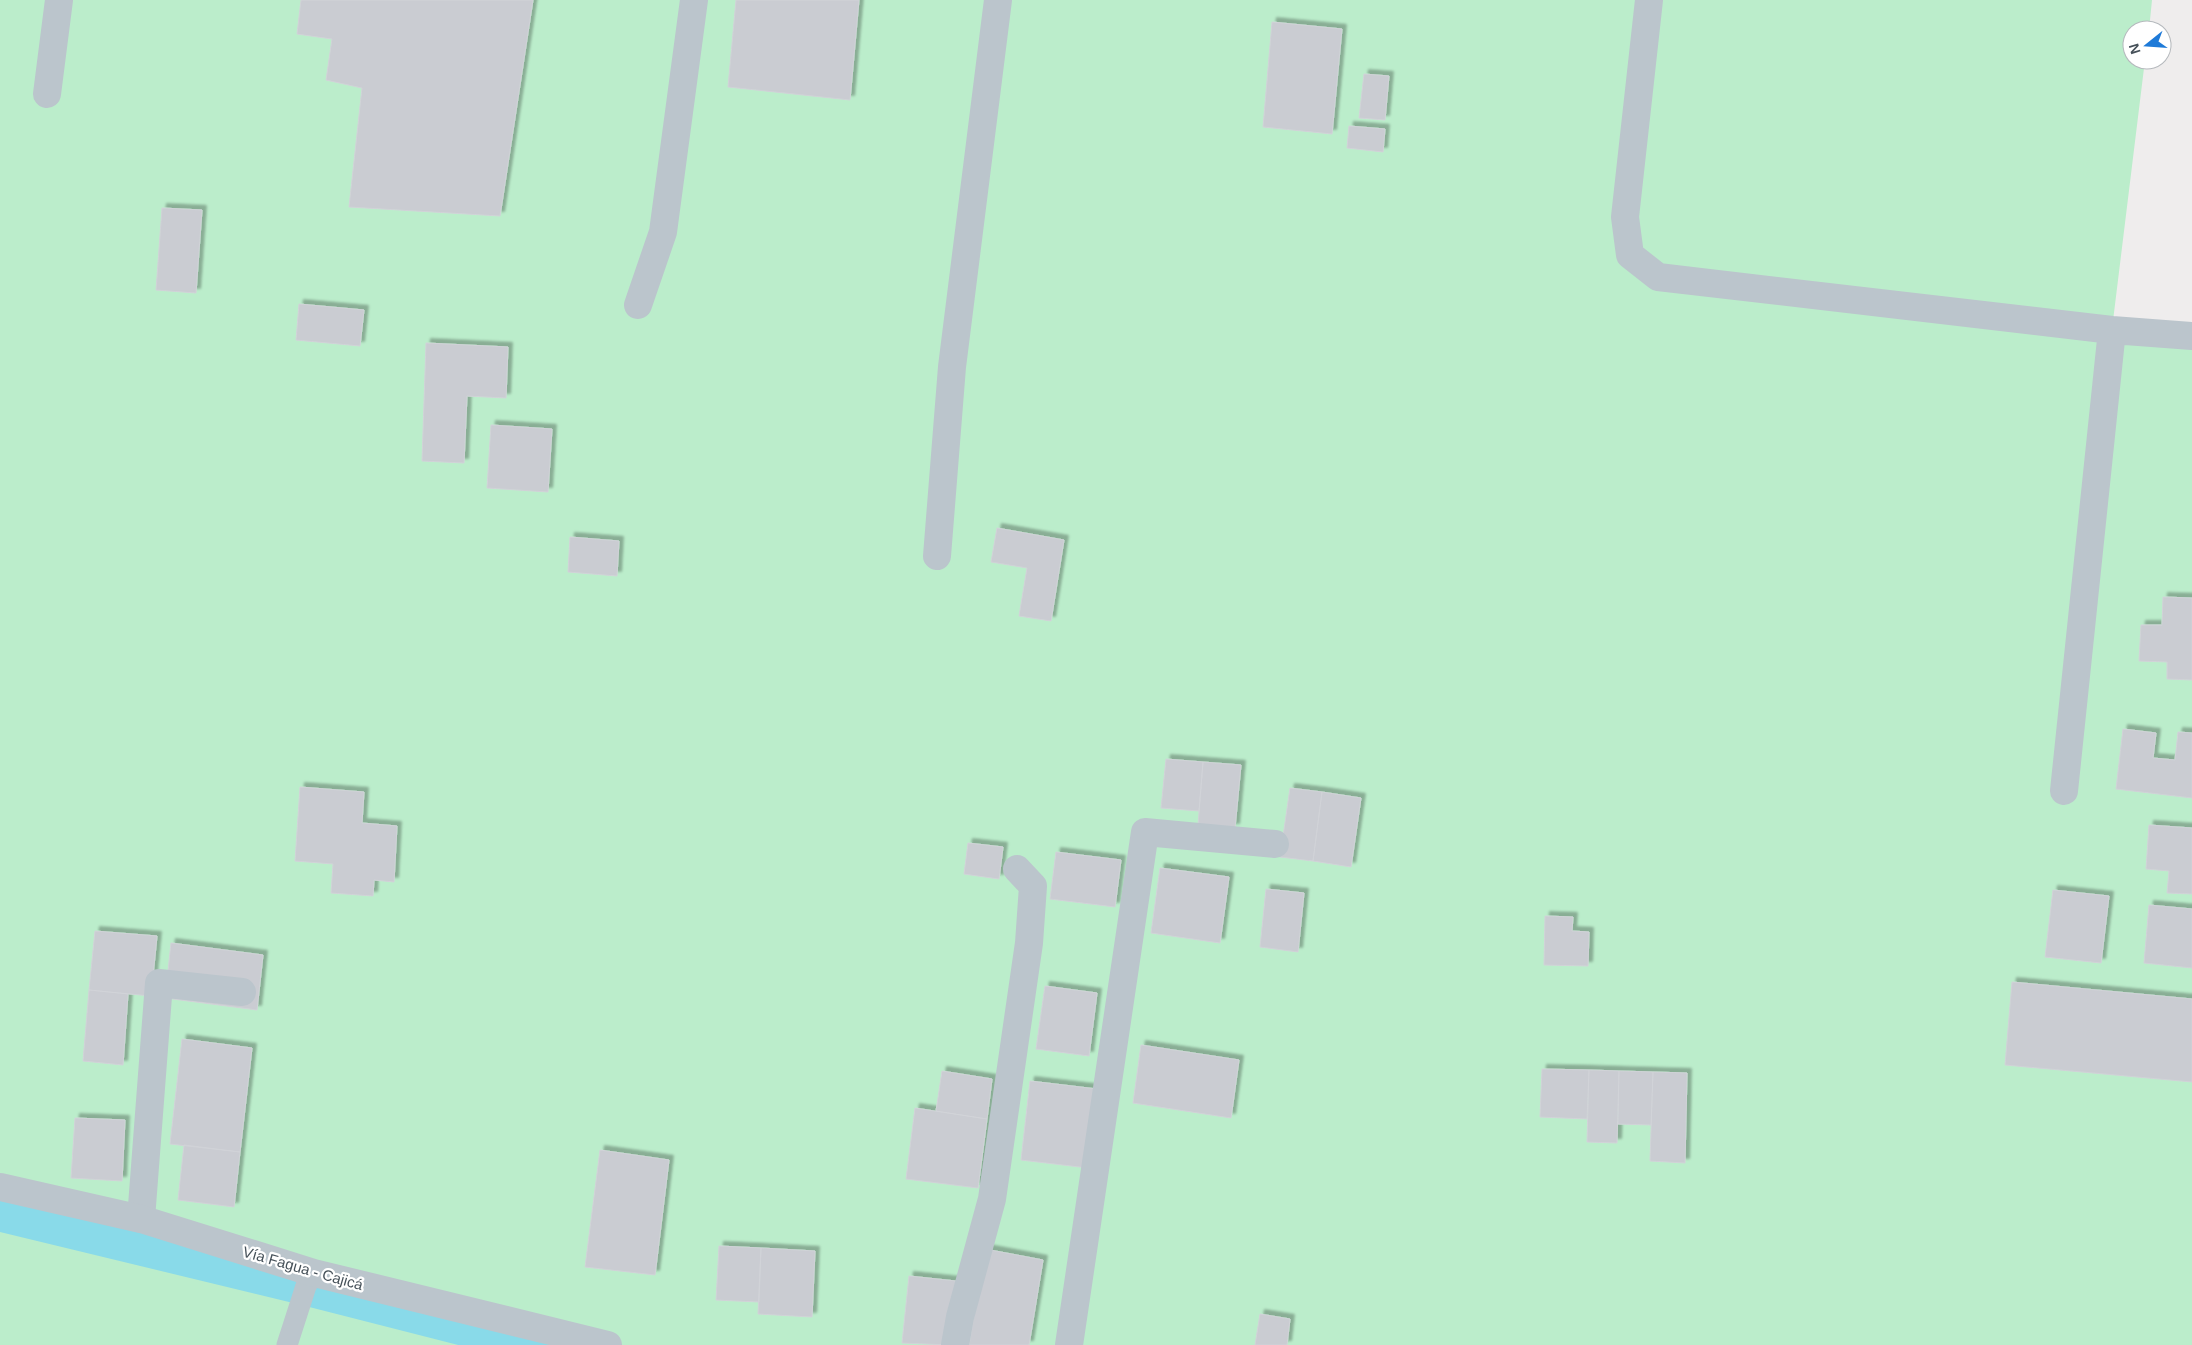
<svg xmlns="http://www.w3.org/2000/svg" width="2192" height="1345" font-family="Helvetica,sans-serif">
<style>
.green{fill:#bbedcb}
.lines{fill:none;stroke-linecap:round;stroke-linejoin:round}
.canal{stroke:#89dae9;stroke-width:39}
.building{fill:#caccd2;stroke:#d1d3d8;filter:url(#shadow)}
.service{stroke:#bbc5cc;stroke-width:21}
.minor{stroke:#bbc5cc;stroke-width:28}
.tertiary{stroke:#bbc5cc;stroke-width:28}
.labels{text-anchor:middle;dominant-baseline:central;stroke-width:4.5;stroke-linejoin:round;paint-order:stroke}
.street-label{font-size:15px;fill:#465159;stroke:#fff}
</style>
<defs>
<filter id="shadow"><feDropShadow dx="4.5" dy="-4.5" stdDeviation="1" flood-color="#0004"/></filter>
</defs>
<rect width="100%" height="100%" fill="#efeded"/>
<path class="green" d="M0,0H2152L2149,30H2132V60H2145L2112,329L2192,336V1345H0Z"/>
<g class="lines">
<path class="canal" d="M0,1212L306,1286L537,1345"/>
</g>
<path class="building" d="M301,0H533L500,216L349,207L362,88L326,80L332,39L297,34Z
M736,0H859L850,100L728,87Z
M1272,22L1342,29L1332,134L1263,127Z
M1364,74L1389,76L1385,120L1359,118Z
M1349,126L1385,129L1383,152L1347,148Z
M162,208L202,210L196,293L156,290Z
M299,304L364,310L360,346L296,340Z
M426,343L508,347L506,398L467,396L464,463L422,461Z
M491,425L552,429L548,492L487,488Z
M997,528L1064,540L1051,621L1019,616L1027,568L991,562Z
M570,537L619,541L617,576L568,572Z
M2163,597L2192,598V680L2167,679V662L2139,661L2141,625H2162Z
M2123,729L2156,733L2153,758L2175,760L2178,732L2192,733V798L2116,789Z
M1166,759L1203,762L1199,811L1161,808Z
M1203,762L1241,765L1235,828L1198,825Z
M300,787L364,792L362,823L397,826L394,882L374,880L373,896L331,893L333,864L295,861Z
M1290,788L1322,792L1313,861L1280,857Z
M1322,792L1361,798L1351,867L1313,861Z
M2149,825L2192,828V894L2167,893L2169,871L2146,869Z
M968,843L1003,847L999,879L964,874Z
M1056,852L1121,860L1115,907L1050,899Z
M1160,868L1229,877L1220,943L1151,933Z
M1266,889L1304,893L1298,952L1260,947Z
M2053,890L2109,896L2101,963L2045,957Z
M2149,905L2192,909V968L2144,963Z
M1545,916L1573,917L1572,931L1589,932L1588,966L1544,965Z
M95,931L157,936L151,996L89,990Z
M171,943L263,955L257,1010L165,998Z
M2012,982L2192,999V1082L2005,1065Z
M1045,986L1097,993L1089,1056L1036,1049Z
M89,990L128,994L123,1065L83,1061Z
M182,1039L252,1048L240,1152L170,1144Z
M1141,1045L1239,1060L1231,1118L1133,1103Z
M1542,1069L1589,1070L1587,1119L1540,1117Z
M1589,1070L1619,1071L1617,1143L1587,1142Z
M942,1071L992,1079L987,1119L936,1111Z
M1619,1071L1653,1072L1651,1125L1618,1124Z
M1653,1072L1687,1073L1685,1163L1650,1161Z
M1030,1081L1097,1089L1088,1168L1021,1160Z
M915,1108L987,1119L978,1188L906,1179Z
M75,1118L125,1120L122,1181L71,1178Z
M184,1145L240,1152L234,1207L178,1200Z
M600,1150L669,1160L655,1275L585,1267Z
M719,1246L761,1248L759,1302L716,1300Z
M761,1248L815,1251L812,1317L758,1314Z
M985,1249L1043,1260L1029,1345H969Z
M909,1276L956,1281L950,1345L902,1343Z
M1260,1314L1290,1319L1287,1345H1255Z"/>
<g class="lines">
<path class="service" d="M287,1345L306,1286L314,1273"/>
<path class="minor" d="M1649,0L1625,217L1630,255L1658,277L2112,330L2192,336
M47,94L59,0
M638,305L663,232L694,0
M937,556L952,367L998,0
M2064,791L2112,330
M141,1219L159,983L242,992
M955,1345L960,1317L992,1199L1029,943L1033,886L1017,869
M1069,1345L1145,832L1275,844"/>
<path class="tertiary" d="M0,1187L141,1219L314,1273L608,1345"/>
</g>
<g class="labels">
<g class="street-label">
<text transform="translate(303 1268) rotate(16)">Vía Fagua - Cajicá</text>
</g>
</g>
<g transform="translate(2147 45) rotate(253)"><circle r="24" fill="#ffffff" stroke="#b5b9bd"/>
<path d="M0-4L9 19L0 12L-9 19Z" fill="#1e7ad8"/>
<text y="-8" font-size="14" font-weight="bold" text-anchor="middle" fill="#465159">N</text>
</g>
</svg>
